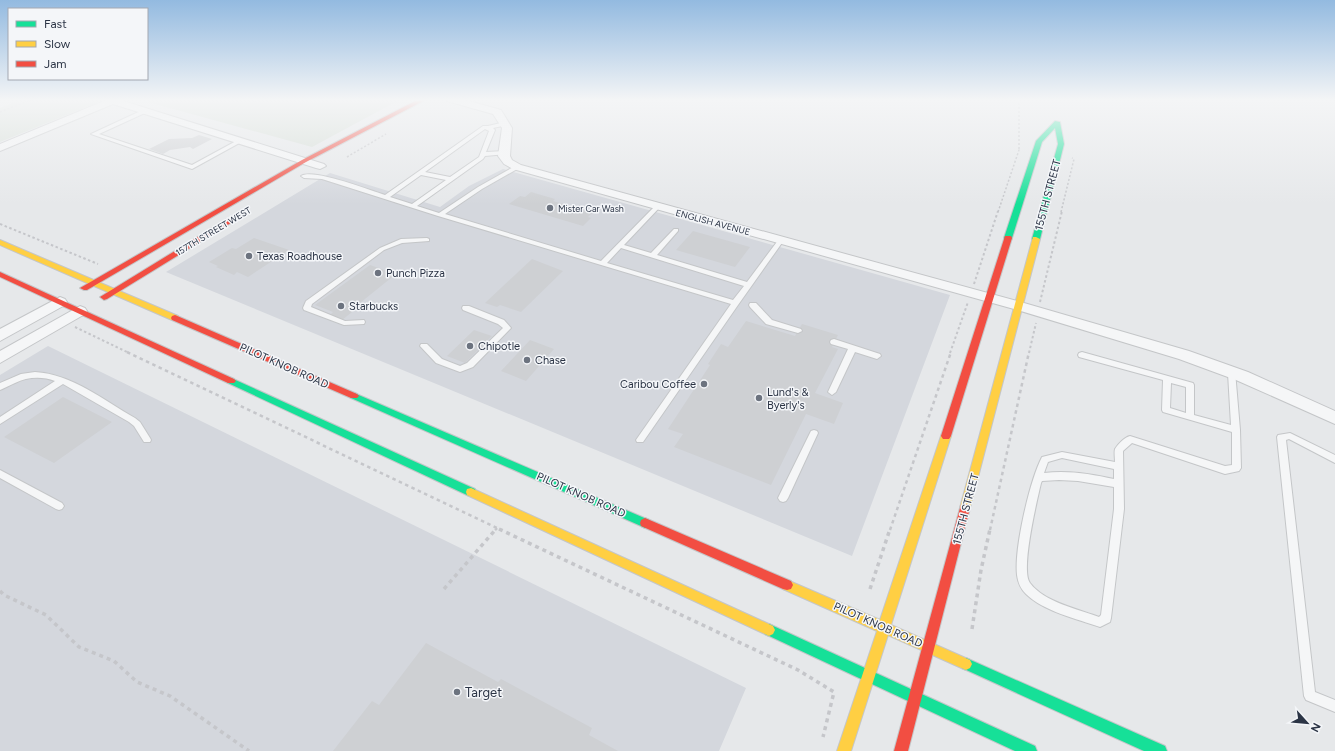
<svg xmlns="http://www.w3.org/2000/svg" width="1335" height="751" font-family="Figtree,sans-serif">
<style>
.built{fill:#d4d7dd}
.green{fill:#d6ded6}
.building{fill:#ced0d3}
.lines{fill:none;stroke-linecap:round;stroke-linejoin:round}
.lane-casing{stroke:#c4c6c8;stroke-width:2}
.street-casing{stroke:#c4c6c8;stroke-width:2}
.fast-casing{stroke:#c4c6c8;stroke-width:2}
.slow-casing{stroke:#c4c6c8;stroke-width:2}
.jam-casing{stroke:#c4c6c8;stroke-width:2}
.path-far3{stroke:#c5c6ca;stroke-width:1.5;stroke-dasharray:2 2;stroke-linecap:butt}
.path-far2{stroke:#c5c6ca;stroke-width:2;stroke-dasharray:2.5 2.5;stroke-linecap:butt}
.path-far1{stroke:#c5c6ca;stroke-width:2.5;stroke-dasharray:3.5 3.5;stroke-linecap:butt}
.path{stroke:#c5c6ca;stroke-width:3.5;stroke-dasharray:4 4;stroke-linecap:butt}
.lane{fill:#f5f6f7;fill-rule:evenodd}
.street{fill:#f5f6f7;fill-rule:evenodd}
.fast{fill:#16e098;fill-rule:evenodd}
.slow{fill:#ffcf43;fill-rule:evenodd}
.jam{fill:#f24e42;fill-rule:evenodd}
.poi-dot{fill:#6c737f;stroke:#f4f6f9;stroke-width:1.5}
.labels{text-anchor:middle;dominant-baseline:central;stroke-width:3;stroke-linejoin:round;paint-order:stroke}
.far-poi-label{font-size:9px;fill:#2b3445;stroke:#f4f6f9;text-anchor:start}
.far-street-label{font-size:9px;fill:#2b3445;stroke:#f4f6f9}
.street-label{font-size:11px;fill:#2b3445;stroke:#f4f6f9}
.poi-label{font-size:11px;fill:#2b3445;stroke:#f4f6f9;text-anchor:start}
.near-poi-label{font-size:13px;fill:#2b3445;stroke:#f4f6f9;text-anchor:start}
</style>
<rect width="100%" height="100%" fill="#e6e8ea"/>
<path class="built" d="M503,169L950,295L852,556L166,272L330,173L440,207L469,186Z
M48,346L746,688L719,751H0V375Z"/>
<path class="green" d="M24,99H106L0,142V108Z
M137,99H401L312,147Z"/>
<path class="building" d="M199,135L212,139L193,149L190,147L170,150L163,154L149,149L169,139L192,138Z
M531,192L555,199L553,201L592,213L588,217L591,218L583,226L509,204L520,196L525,197Z
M693,231L750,247L735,267L676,250Z
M254,238L289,250L248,277L237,272L234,275L216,267L218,266L209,262L232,248L236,249Z
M532,259L563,271L521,312L500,305L497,307L485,303Z
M370,265L396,274L355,307L357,308L342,320L330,315L333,312L315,305Z
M746,321L795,336L802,324L838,335L832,347L838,349L815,393L843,403L834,424L806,414L771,485L674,447L683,434L668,429L710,365L708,364L721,344L728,347Z
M474,330L492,336L465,363L447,356Z
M530,340L554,349L526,381L501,371Z
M63,397L112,422L54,463L4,437Z
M426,643L498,682L501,679L592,728L589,735L618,751H333L372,701L379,705Z"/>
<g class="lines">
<g class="lane-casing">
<path id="lane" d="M145,109L147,110V112L99,134L192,165L238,140L243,141L192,169L91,134Z
M505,122L507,123V125L493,128L495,130L486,152L505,151L507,152V154L485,156L483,159L417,206L439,213L478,187L517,165L519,166V168L482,189L445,214L601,261L656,205L658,204L661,206L660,207L624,245L651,253L674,229H678V231L657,255L747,282L779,239H783L784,240L738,305L643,442H637L636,440L731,304L438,216L322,179L304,178L301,176C313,168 369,190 385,195L483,126H488ZM485,129L489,131L479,157L450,177L425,172ZM421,175L446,180L412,204L390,197ZM621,248L744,286L733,300L607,263Z
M427,238L429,239V241L402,243L384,250L312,304L311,307L345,321L364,320L365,322L364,324L344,325L304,310L303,308L306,301L380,248L401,239Z
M750,303H756L772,320L801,329L802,331L798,333L766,324L750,307L749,305Z
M463,306H469L504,320L511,328L473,367L460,372L436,363L420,346L421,344H427L442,359L460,366L467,363L503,328L498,324L463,310L462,308Z
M834,339L880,354L881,356L877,359L855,352L836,392L832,395L828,392L848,349L831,344L830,342L831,340Z
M1082,352L1193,383L1194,385V415L1231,425L1228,373L1232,370L1235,371L1240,430L1241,468L1239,471L1225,474L1132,443L1123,451L1124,509L1111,618L1110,622L1100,627C1077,619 1043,611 1026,594C1020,588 1018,582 1017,575C1014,548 1030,480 1042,457L1062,452L1115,462C1115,458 1114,452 1115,449C1118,444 1125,437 1130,436L1225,466L1232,465V432L1163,412L1162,410L1163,380L1079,357L1078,355L1079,353ZM1171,383L1186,387V413L1170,408ZM1062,458L1114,469V479C1091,474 1068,470 1044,473L1048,462ZM1059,480L1078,481L1114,487V509L1101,615L1099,617C1078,609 1044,602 1030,583C1020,570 1037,501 1041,483L1042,481Z
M35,372C72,374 103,400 135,418L140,422L150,438L151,440L150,442H144L134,426L129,422L63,384L0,424V417L55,381C42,376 27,377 15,383C10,385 5,388 0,390V383L21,374Z
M814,430L817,431L818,433L788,498L786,501L783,502L780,501L778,498L810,433L811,431Z
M1290,433L1335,455V463L1289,439L1286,440L1315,692L1335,700V712L1306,700L1304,696L1277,437L1278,435Z
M0,470L62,503L64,506L62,509L59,510L56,509L0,478Z"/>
</g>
<g class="street-casing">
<path id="street" d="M109,99H117L324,164L326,166L320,169L316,168L113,104L0,151V144Z
M445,99H462L501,110L512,128L510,156L512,160L521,165L1024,303L1189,351L1248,372L1335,411V424L1236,380L1179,359L1014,309L513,169L504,164L498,156L502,128L493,114L447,101Z
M60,297L65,299L67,302L65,305L0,341V329Z
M80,306L85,308L87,311L85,314L0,363V351Z"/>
</g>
<g class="fast-casing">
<path id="fast" d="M1055,121L1060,122L1064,144L1040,239L1036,241L1032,239L1058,144L1055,128L1042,142L1012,238L1011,240H1005L1004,238L1036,141Z
M231,378L475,489L476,492L475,495L471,496L467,495L228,383L226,381L228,379Z
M354,393L649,520L650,523L649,526L645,528L641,526L351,398L349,396L351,394Z
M769,624L1035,746L1037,751H1015L765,634L763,630L765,626Z
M966,658L1165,746L1167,751H1144L962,668L960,664L962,660Z"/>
</g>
<g class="slow-casing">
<path id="slow" d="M1033,237H1036L1040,239L970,508L969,511L965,512L961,511L960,508Z
M0,240L178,316L179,318L178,320H172L0,245Z
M946,432L949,433L951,436L891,625L970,660L972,664L970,668L966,670L888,635L851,751H837L877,631L783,589L781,585L783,581L787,580L880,620L941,436L943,433Z
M471,488L773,626L775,630L773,634L769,636L765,634L467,495L466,492L467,489Z"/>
</g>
<g class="jam-casing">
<path id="jam" d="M419,99H427L306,162L87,290H84L80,288L302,160Z
M227,219H233L234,221L107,299L104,300L100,297Z
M1005,236H1011L1012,238L951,436L949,439H943L941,436Z
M0,272L234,379L236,381L234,383H228L0,277Z
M175,315L357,394L359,396L357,398H351L172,320L171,318L172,316Z
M965,504L969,505L970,508L908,751H894L960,508L961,505Z
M645,518L791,581L793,585L791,589L787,590L783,589L641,526L640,523L641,520Z"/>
</g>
<path class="path-far3" d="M1019,99V150
M0,112L33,99
M347,157L386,134
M998,212L1019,150H1021
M1061,212L1074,159L1072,158"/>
<path class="path-far2" d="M0,224L98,264
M974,284L998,211
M1040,302L1062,211
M75,327L129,353
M950,353L968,302
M1029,353L1036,323"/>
<path class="path-far1" d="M127,352L501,530
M495,530L497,528
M890,530L951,352
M990,530L1029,352"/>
<path class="path" d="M499,529L798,670L834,692L823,737
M444,589L496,529
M870,589L890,529
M0,591L4,595L46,615L79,647L114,661L137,682L170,696L249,751
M972,629L981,570L990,529"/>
<use href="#lane" class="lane"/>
<use href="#street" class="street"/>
<use href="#fast" class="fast"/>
<use href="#slow" class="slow"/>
<use href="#jam" class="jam"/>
</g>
<linearGradient id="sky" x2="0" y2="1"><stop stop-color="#93bae0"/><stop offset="0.49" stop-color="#f4f5f6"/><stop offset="1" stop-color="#f4f5f6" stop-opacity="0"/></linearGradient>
<rect width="1335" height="204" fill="url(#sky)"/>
<g class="poi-dot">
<circle cx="550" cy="208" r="4"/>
<circle cx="249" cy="256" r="4"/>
<circle cx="378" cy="273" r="4"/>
<circle cx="341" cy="306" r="4"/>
<circle cx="470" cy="346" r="4"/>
<circle cx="527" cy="360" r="4"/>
<circle cx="704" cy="384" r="4"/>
<circle cx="759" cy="398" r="4"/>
<circle cx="457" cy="692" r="4"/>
</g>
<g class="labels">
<g class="far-poi-label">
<text x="558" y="208">Mister Car Wash</text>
</g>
<g class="far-street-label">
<text transform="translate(713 222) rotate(15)">ENGLISH AVENUE</text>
<text transform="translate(213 231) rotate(-31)">157TH STREET WEST</text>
</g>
<g class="street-label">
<text transform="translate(1048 195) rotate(-75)">155TH STREET</text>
<text transform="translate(284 366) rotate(24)">PILOT KNOB ROAD</text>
<text transform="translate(581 495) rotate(24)">PILOT KNOB ROAD</text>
<text transform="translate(966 509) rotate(-75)">155TH STREET</text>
<text transform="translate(878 625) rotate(24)">PILOT KNOB ROAD</text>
</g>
<g class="poi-label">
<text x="257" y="256">Texas Roadhouse</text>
<text x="386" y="273">Punch Pizza</text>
<text x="349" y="306">Starbucks</text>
<text x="478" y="346">Chipotle</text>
<text x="535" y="360">Chase</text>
<text x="696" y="384" text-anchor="end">Caribou Coffee</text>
<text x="767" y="392">Lund's &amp;<tspan x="767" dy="13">Byerly's</tspan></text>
</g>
<g class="near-poi-label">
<text x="465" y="692">Target</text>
</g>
</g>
<rect x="8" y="8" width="140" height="72" fill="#f4f6f9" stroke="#a4a8b1"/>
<rect x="16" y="21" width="20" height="6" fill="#16e098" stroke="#a4a8b1"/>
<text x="44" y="28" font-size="12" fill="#2b3445">Fast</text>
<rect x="16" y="41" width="20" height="6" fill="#ffcf43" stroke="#a4a8b1"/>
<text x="44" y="48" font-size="12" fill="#2b3445">Slow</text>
<rect x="16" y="61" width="20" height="6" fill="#f24e42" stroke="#a4a8b1"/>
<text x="44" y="68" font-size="12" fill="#2b3445">Jam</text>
<g transform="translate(1307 723) rotate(117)" stroke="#f4f6f9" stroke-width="3" paint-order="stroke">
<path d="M0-3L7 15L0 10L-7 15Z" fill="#2b3445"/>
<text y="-6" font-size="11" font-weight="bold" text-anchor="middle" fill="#2b3445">N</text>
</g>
</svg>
